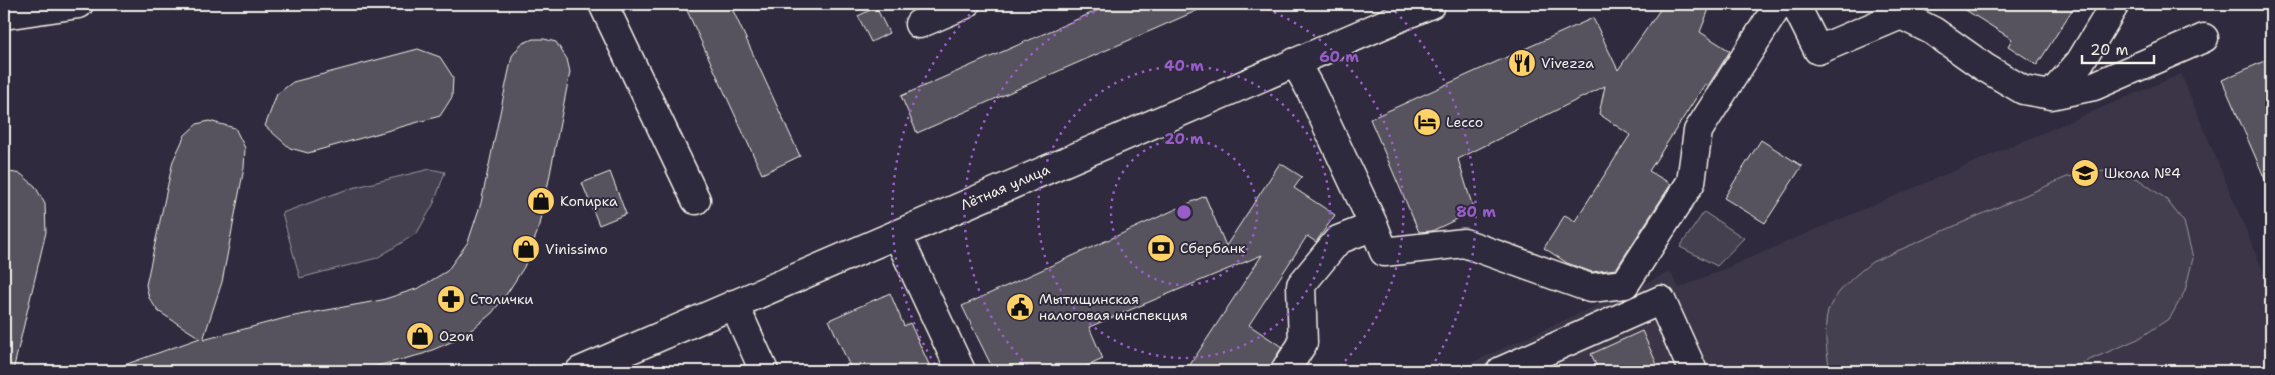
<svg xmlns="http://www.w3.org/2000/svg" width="2275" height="375" font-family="'Shantell Sans',sans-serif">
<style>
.built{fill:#3b3647}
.green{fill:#454050;stroke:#9c989c}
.building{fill:#56525f;stroke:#f4f1e8}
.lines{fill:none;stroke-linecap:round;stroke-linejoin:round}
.minor-casing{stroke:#f4f1e8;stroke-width:31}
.minor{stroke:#2f2a3d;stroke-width:28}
.ring{fill:none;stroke:#995dc9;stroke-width:2.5;stroke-dasharray:2.5 5}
.labels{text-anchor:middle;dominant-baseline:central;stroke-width:4;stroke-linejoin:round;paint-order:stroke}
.poi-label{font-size:14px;fill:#f4f1e8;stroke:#2f2a3d;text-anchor:start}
.street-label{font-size:14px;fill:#f4f1e8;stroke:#2f2a3d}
.centre{fill:#995dc9;stroke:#2f2a3d;stroke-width:2.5}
.ring-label{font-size:15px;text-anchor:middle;font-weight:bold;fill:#995dc9;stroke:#2f2a3d;stroke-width:4;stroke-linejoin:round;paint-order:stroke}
</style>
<rect width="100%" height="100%" fill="#2f2a3d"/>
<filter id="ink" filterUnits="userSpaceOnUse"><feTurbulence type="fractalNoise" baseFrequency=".02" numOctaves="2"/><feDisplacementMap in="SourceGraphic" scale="10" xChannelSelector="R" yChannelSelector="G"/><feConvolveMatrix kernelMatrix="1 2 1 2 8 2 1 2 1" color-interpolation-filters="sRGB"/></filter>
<g filter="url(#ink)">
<path class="built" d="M2181,74L2271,290V371H1453L1670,272L1679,288Z"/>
<path class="green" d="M430,169L445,172L434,203L417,233L377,258L300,278L282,213L348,189Z
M2104,171L2138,179L2166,199L2184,222L2193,258L2185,291L2170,318L2138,339L2064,371H1830C1827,354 1822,323 1830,306C1839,288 1857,274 1872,262L2067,177Z
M1704,212L1744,238L1717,266L1680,247Z"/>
<path class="building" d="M684,4H730L800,156L762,174Z
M1112,4H1212L917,133L901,96Z
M1664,4H1711L1700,32L1730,51L1708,86L1705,84L1649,171L1671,184L1616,269L1592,272L1567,263L1544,248L1565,215L1575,221L1630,135L1599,114L1605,86L1458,159L1474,211L1432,231L1419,232L1370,119L1593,18L1618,70Z
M1956,4H2076L2037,65L2008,46L2012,39Z
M876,7L889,33L871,42L858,16Z
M533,39H544L556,42L567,59L570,72L540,225L524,267L508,292L492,313L474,328L451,342L423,354L358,371H114L113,369L200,338L158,311L149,298L146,285L173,161L185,135L197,124L209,121L235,128L245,148L244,168L222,282L203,340L289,317L382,300L419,288L447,271L468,242L481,203L512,56L521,44Z
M418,49L440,57L453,77L452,97L440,116L308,153L290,148L265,126L277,94L293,82Z
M2271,58V193L2222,80Z
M1761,140L1802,166L1765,223L1724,198Z
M1280,163L1302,177L1294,188L1335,215L1316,242L1307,236L1249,325L1282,347L1272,363L1270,371H1186L1262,255L1089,327L1103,359L1076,371H994L962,306L1205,196L1226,246Z
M4,171L21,174L35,186L45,204L46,232L13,371H4Z
M610,172L626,214L599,225L582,183Z
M890,293L904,326L910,323L932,371H852L829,320Z
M1642,331L1660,371H1599L1591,354Z"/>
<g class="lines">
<g class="minor-casing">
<path id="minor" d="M603,4L696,200
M1795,4L1818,50L1901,15L1933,31L1984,67L2023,90L2051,95L2080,62L2115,4
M4,15L79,4
M919,24L966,4
M1295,62L1310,89L1374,226L1384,252L1464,243L1590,288L1625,284L1691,182L1698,131L1779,4
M2051,95L2094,86L2204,38
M897,234L961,371
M734,304L764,371
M580,371L1431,4
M1285,371L1303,343L1301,285L1338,240L1374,226
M1501,371L1661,300L1693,371"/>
</g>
<use href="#minor" class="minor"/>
</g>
</g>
<g class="ring">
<circle cx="1184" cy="212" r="73"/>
<circle cx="1184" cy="212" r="146"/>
<path d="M1033 371A219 219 0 0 1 1115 4M1253 4A219 219 0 0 1 1335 371"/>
<path d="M939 371A292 292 0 0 1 978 6M1390 6A292 292 0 0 1 1429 371"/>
</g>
<defs>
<g id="restaurant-disc" transform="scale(1.4375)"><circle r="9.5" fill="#ffd166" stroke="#2f2a3d"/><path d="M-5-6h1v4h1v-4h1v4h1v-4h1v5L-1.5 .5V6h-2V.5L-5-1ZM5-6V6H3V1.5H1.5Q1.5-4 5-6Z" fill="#111"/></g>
<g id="hotel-disc" transform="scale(1.4375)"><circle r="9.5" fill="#ffd166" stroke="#2f2a3d"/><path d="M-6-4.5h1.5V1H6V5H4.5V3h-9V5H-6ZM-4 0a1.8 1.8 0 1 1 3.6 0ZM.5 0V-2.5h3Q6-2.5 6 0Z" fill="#111"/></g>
<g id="school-disc" transform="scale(1.4375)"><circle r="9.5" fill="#ffd166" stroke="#2f2a3d"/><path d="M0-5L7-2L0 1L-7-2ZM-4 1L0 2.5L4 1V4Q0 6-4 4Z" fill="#111"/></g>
<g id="shop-disc" transform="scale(1.4375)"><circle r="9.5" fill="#ffd166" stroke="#2f2a3d"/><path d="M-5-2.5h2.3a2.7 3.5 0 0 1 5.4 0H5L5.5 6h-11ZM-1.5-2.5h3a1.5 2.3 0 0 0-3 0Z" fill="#111"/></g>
<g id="bank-disc" transform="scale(1.4375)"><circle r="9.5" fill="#ffd166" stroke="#2f2a3d"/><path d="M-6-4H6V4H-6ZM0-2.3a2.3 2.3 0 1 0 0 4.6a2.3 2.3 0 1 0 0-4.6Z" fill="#111"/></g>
<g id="pharmacy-disc" transform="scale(1.4375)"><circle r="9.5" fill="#ffd166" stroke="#2f2a3d"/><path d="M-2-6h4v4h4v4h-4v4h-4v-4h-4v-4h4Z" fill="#111"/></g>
<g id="civic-disc" transform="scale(1.4375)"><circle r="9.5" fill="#ffd166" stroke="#2f2a3d"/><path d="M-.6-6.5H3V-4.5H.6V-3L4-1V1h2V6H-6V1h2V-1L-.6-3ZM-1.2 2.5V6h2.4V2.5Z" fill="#111"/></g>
</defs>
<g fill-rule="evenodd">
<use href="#restaurant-disc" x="1522" y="63"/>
<use href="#hotel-disc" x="1427" y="122"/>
<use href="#school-disc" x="2085" y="173"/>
<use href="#shop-disc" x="541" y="201"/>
<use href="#bank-disc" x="1161" y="248"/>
<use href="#shop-disc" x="526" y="249"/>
<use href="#pharmacy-disc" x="451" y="299"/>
<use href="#civic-disc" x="1020" y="307"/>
<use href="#shop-disc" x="420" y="336"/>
</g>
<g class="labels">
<g class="poi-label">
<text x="1541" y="63">Vivezza</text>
<text x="1446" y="122">Lecco</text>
<text x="2104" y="173">Школа №4</text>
<text x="560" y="201">Копирка</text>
<text x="1180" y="248">Сбербанк</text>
<text x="545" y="249">Vinissimo</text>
<text x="470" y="299">Столички</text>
<text x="1039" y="299">Мытищинская<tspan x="1039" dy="16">налоговая инспекция</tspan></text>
<text x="439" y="336">Ozon</text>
</g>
<g class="street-label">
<text transform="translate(1005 187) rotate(-23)">Лётная улица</text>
</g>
</g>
<circle cx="1184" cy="212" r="8" class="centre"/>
<g class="ring-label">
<text x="1339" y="62">60 m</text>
<text x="1184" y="71">40 m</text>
<text x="1184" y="144">20 m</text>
<text x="1476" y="217">80 m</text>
</g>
<rect width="2275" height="375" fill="none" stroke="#2f2a3d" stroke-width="20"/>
<rect x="10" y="10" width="2255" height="355" fill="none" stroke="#f4f1e8" stroke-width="2" filter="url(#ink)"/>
<path d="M2082 55v8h72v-8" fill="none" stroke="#f4f1e8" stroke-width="2.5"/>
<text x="2090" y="55" font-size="15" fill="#f4f1e8" stroke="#2f2a3d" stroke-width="4" paint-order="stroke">20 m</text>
</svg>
